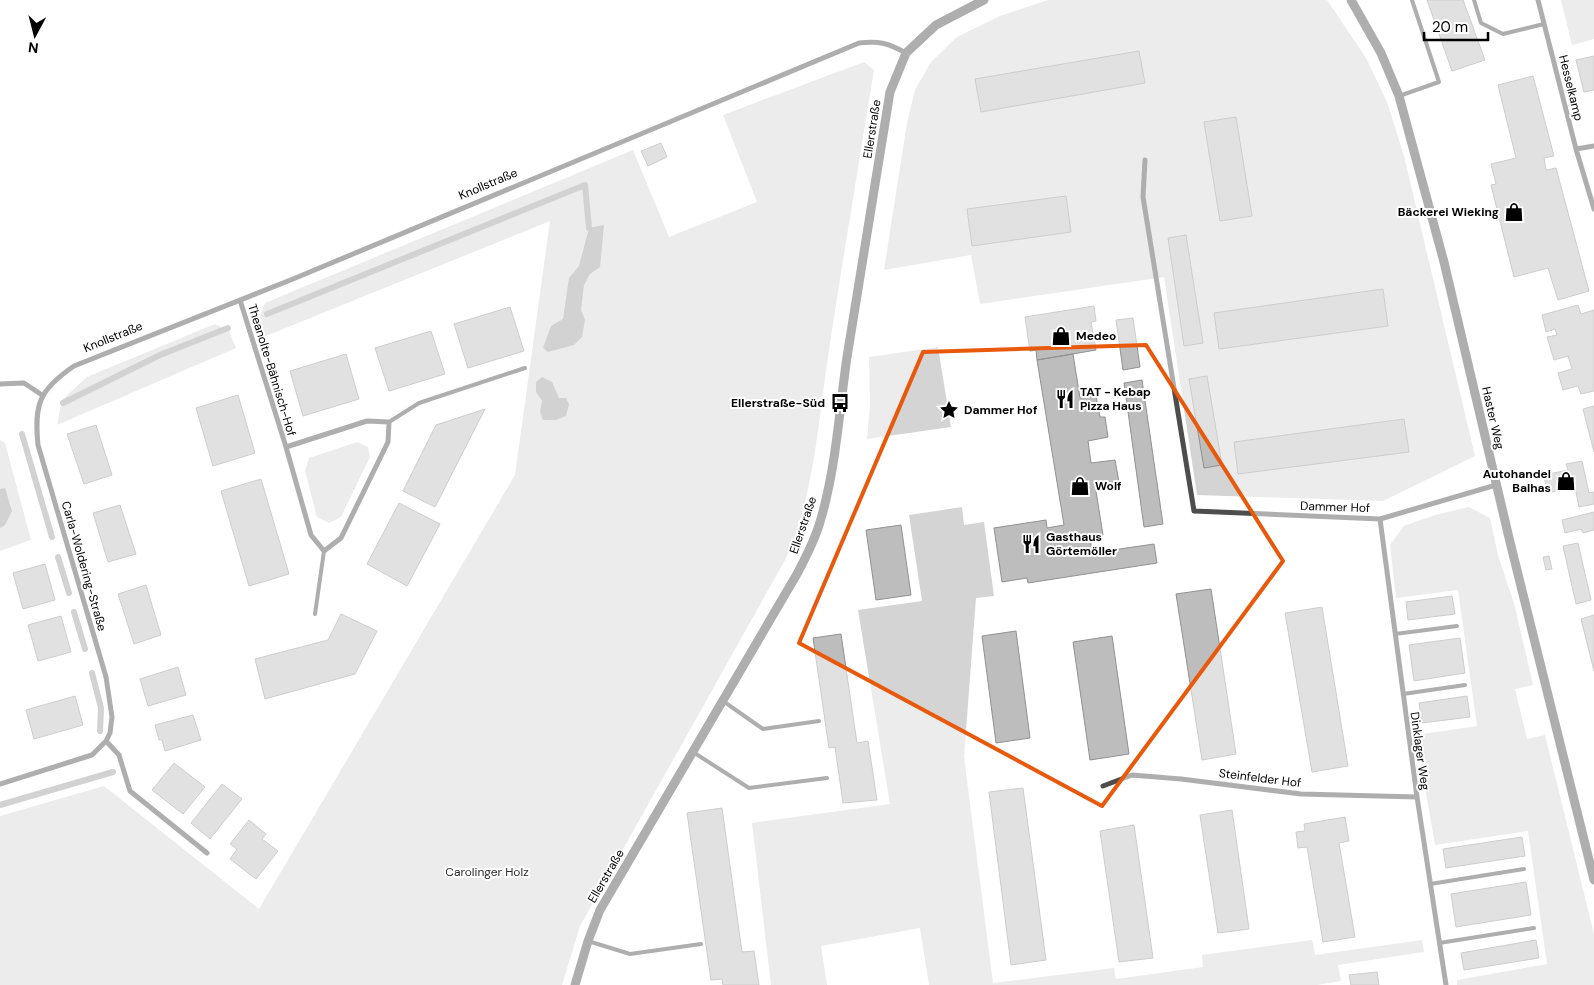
<svg xmlns="http://www.w3.org/2000/svg" width="1594" height="985" font-family="'DM Sans',sans-serif">
<style>
.green{fill:#d4d4d4}
.water{fill:#9b9b9b}
.lines{fill:none;stroke-linecap:round;stroke-linejoin:round}
.stream{stroke:#9b9b9b;stroke-width:6}
.building{fill:#bdbdbd;stroke:#919191}
.service{stroke:#4d4d4d;stroke-width:4}
.minor{stroke:#4d4d4d;stroke-width:5}
.tertiary{stroke:#4d4d4d;stroke-width:9}
.marked{fill:none;stroke:#e8590c;stroke-width:4;stroke-linejoin:round}
.labels{text-anchor:middle;dominant-baseline:central;stroke-width:4;stroke-linejoin:round;paint-order:stroke}
.street-label{font-size:12px;fill:#000;stroke:#fff}
.poi-label{font-size:12px;font-weight:bold;fill:#000;stroke:#fff;text-anchor:start}
.park-label{font-size:12px;fill:#2b2b2b;stroke:#fff}
</style>
<rect width="100%" height="100%" fill="#fff"/>
<path class="green" d="M1048,0H1327L1366,58L1387,102L1404,156L1475,456L1383,501L1197,495L1164,277L980,304L971,255L884,270L907,123L915,90L931,62L957,37L1000,16Z
M1561,0H1594V39L1572,45Z
M864,62L874,70C859,163 843,257 829,350C818,421 815,494 785,560L580,926L562,985H0V816L104,786L259,909L515,475L550,221L261,338L258,322L265,303L633,150L669,237L757,202L723,115Z
M215,324L229,331L236,348L57,425L62,400L87,377Z
M938,347L951,427L867,439L870,404L869,357Z
M0,440L5,443L31,540L0,551Z
M357,442L368,447L370,457L341,517L329,523L317,517L305,471L309,458Z
M962,507L964,525L984,522L994,596L976,598L964,757L993,983L1114,968L1116,979L1203,967L1202,955L1312,940L1315,955L1422,940L1424,952L1338,965L1341,981L1317,985H929L920,928L821,946L827,985H771L752,823L890,804L858,610L922,601L909,515Z
M1469,507L1490,518L1498,555L1515,607L1533,685L1515,689L1527,739L1545,735L1594,934V985H1457V980L1547,964L1528,831L1435,845L1416,735L1477,726L1458,590L1396,598L1390,545L1404,526L1435,515Z"/>
<path class="water" d="M604,225L600,267L590,274L584,285L581,310L585,320L582,337L574,345L548,352L543,348L551,326L563,319L569,278L579,266L589,228Z
M542,377L552,382L559,398H566L569,404L566,416L556,420H543L540,412L542,401L536,392V382Z
M5,488L12,511L5,525L0,528V489Z"/>
<g class="lines">
<path class="stream" d="M267,314L585,185L589,228
M63,403L160,355L228,328
M22,434L52,537
M58,557L69,593
M74,612L85,649
M92,673L101,708L100,731
M0,805L113,772"/>
</g>
<path class="building" d="M1427,0H1463L1485,60L1452,71Z
M1139,51L1145,83L981,112L975,79Z
M1594,56V90L1584,92L1576,60Z
M1533,76L1554,156L1544,158L1546,170L1556,168L1589,291L1558,300L1548,268L1514,277L1491,185L1496,184L1491,164L1516,158L1498,85Z
M1236,117L1252,216L1220,221L1204,122Z
M661,143L667,157L648,166L641,151Z
M1066,196L1071,232L972,246L967,209Z
M1186,235L1203,343L1184,346L1168,238Z
M1383,289L1388,326L1219,349L1214,313Z
M1578,305L1581,314L1594,310V391L1581,394L1578,386L1563,390L1558,373L1572,369L1568,356L1554,360L1547,337L1557,335L1555,329L1546,332L1542,315Z
M1094,306L1096,321L1091,322L1096,350L1037,360L1036,350L1030,351L1025,317Z
M510,307L524,351L468,368L454,324Z
M1133,318L1140,367L1123,370L1116,320Z
M431,331L445,374L389,391L375,348Z
M346,354L359,399L303,416L290,371Z
M1073,354L1080,398L1096,396L1100,417H1105L1108,437L1088,441L1091,463L1115,460L1119,482L1095,485L1103,535L1090,537L1092,553L1154,544L1157,563L1028,583L1027,578L1002,582L994,528L1046,520L1047,528L1064,525L1037,360Z
M1207,376L1222,465L1204,468L1189,379Z
M1142,380L1163,524L1144,527L1124,383Z
M238,395L255,453L213,466L196,408Z
M1594,406V452L1583,409Z
M485,409L435,507L403,491L436,425Z
M1404,419L1409,452L1238,474L1234,442Z
M96,425L112,475L84,484L67,434Z
M1582,461L1589,493L1594,492V504L1579,507L1575,487L1547,493L1544,475L1568,470L1566,464Z
M261,479L289,574L249,586L221,491Z
M399,503L440,524L407,586L367,564Z
M120,505L136,554L108,562L93,513Z
M1594,512V530L1583,533L1581,529L1565,533L1562,520Z
M901,525L911,595L876,600L866,530Z
M1578,543L1591,600L1576,604L1563,546Z
M1549,556L1552,569L1546,570L1543,557Z
M45,564L55,600L23,609L13,573Z
M146,585L161,635L134,644L118,594Z
M1211,589L1236,754L1202,760L1176,594Z
M1452,596L1455,614L1408,620L1406,602Z
M1322,607L1348,766L1312,772L1285,613Z
M341,614L377,631L355,674L265,699L255,659L328,640Z
M1594,615V671L1581,619Z
M61,616L71,652L38,661L28,625Z
M1016,631L1030,738L996,743L982,636Z
M841,634L857,743L868,741L877,800L843,803L835,747L829,748L813,638Z
M1112,636L1129,754L1090,760L1073,642Z
M1460,638L1465,673L1414,681L1409,645Z
M178,667L186,695L148,706L140,679Z
M75,696L83,725L34,739L26,710Z
M1467,696L1470,717L1422,723L1419,703Z
M193,715L201,740L165,751L162,740H159L155,725Z
M174,763L205,787L183,814L152,790Z
M222,784L242,799L210,839L191,823Z
M1023,788L1046,960L1011,965L989,792Z
M722,808L742,952L754,951L759,985H723L722,979L711,980L687,813Z
M1232,810L1249,929L1218,933L1200,815Z
M1345,817L1349,841L1339,843L1355,937L1323,942L1307,847L1298,848L1296,832L1305,831L1304,824Z
M249,820L266,834L262,839L278,851L256,879L230,859L237,849L230,844Z
M1134,825L1153,958L1119,962L1100,831Z
M1522,837L1525,856L1446,868L1443,849Z
M1526,882L1531,915L1456,927L1451,894Z
M1536,940L1539,958L1464,970L1461,953Z
M1377,972L1379,985H1351L1349,975Z"/>
<g class="lines">
<path class="service" d="M1474,0L1481,23L1503,34L1544,24
M1399,96L1439,82L1412,0
M389,422L419,403L525,368
M315,614L324,551
M1395,634L1457,626
M1403,694L1465,685
M723,701L763,729L819,721
M693,752L749,788L827,778
M1430,884L1524,869
M588,941L630,954L701,944
M1439,943L1534,928"/>
<path class="minor" d="M1538,0L1576,149L1594,209
M1576,149L1594,146
M1145,160L1143,197L1194,511L1380,519L1496,485
M240,300L286,447L311,535L324,551L341,538L388,442L389,422L367,421L286,447
M0,384L24,383L42,395
M1380,519L1417,797L1446,985
M106,741L119,755L130,791L207,853
M0,784L92,755L106,741L110,733L112,717L106,677L38,445C34,404 39,390 74,366L293,279L859,43C880,41 888,43 906,53
M1103,786L1132,775L1181,779L1301,794L1417,797"/>
<path class="tertiary" d="M1351,0L1381,53L1399,96L1444,262L1510,542L1594,880
M575,985L588,941L600,910L797,574C806,557 815,540 820,522C836,469 839,412 847,357C861,269 876,180 890,92L906,53L936,25L984,0"/>
</g>
<path d="M0 0H1594V985H0ZM1146,345L1283,561L1102,806L799,643L923,352Z" fill="#fff" fill-opacity=".55" fill-rule="evenodd"/>
<path class="marked" d="M1146,345L1283,561L1102,806L799,643L923,352Z"/>
<defs>
<g id="shop-bare" transform="scale(1.5)"><path d="M-5-2.5h2.3a2.7 3.5 0 0 1 5.4 0H5L5.5 6h-11ZM-1.5-2.5h3a1.5 2.3 0 0 0-3 0Z" fill="#000" stroke="#fff" stroke-width="2.5" paint-order="stroke"/></g>
<g id="restaurant-bare" transform="scale(1.5)"><path d="M-5-6h1v4h1v-4h1v4h1v-4h1v5L-1.5 .5V6h-2V.5L-5-1ZM5-6V6H3V1.5H1.5Q1.5-4 5-6Z" fill="#000" stroke="#fff" stroke-width="2.5" paint-order="stroke"/></g>
<g id="bus-bare" transform="scale(1.5)"><path d="M-5-6H5V4H4V6H2V4H-2V6H-4V4H-5ZM-3.5-4V0h7V-4ZM-3.5 1.2v1.5H-2V1.2ZM2 1.2v1.5H3.5V1.2Z" fill="#000" stroke="#fff" stroke-width="2.5" paint-order="stroke"/></g>
<g id="sight-bare" transform="scale(1.5)"><path d="M0-6L1.8-2.2L6-1.7L2.9 1.2L3.7 5.4L0 3.3L-3.7 5.4L-2.9 1.2L-6-1.7L-1.8-2.2Z" fill="#000" stroke="#fff" stroke-width="2.5" paint-order="stroke"/></g>
</defs>
<g fill-rule="evenodd">
<use href="#shop-bare" x="1514" y="212"/>
<use href="#shop-bare" x="1061" y="336"/>
<use href="#restaurant-bare" x="1065" y="399"/>
<use href="#bus-bare" x="840" y="403"/>
<use href="#sight-bare" x="949" y="410"/>
<use href="#shop-bare" x="1566" y="481"/>
<use href="#shop-bare" x="1080" y="486"/>
<use href="#restaurant-bare" x="1031" y="544"/>
</g>
<g class="labels">
<g class="street-label">
<text transform="translate(1571 88) rotate(76)">Hesselkamp</text>
<text transform="translate(872 129) rotate(-81)">Ellerstraße</text>
<text transform="translate(488 184) rotate(-23)">Knollstraße</text>
<text transform="translate(113 337) rotate(-22)">Knollstraße</text>
<text transform="translate(272 370) rotate(73)">Theanolte-Bähnisch-Hof</text>
<text transform="translate(1493 418) rotate(77)">Haster Weg</text>
<text transform="translate(1335 507) rotate(2)">Dammer Hof</text>
<text transform="translate(803 525) rotate(-71)">Ellerstraße</text>
<text transform="translate(84 566) rotate(74)">Carla-Woldering-Straße</text>
<text transform="translate(1420 751) rotate(82)">Dinklager Weg</text>
<text transform="translate(1260 778) rotate(7)">Steinfelder Hof</text>
<text transform="translate(606 876) rotate(-60)">Ellerstraße</text>
</g>
<g class="poi-label">
<text x="1499" y="212" text-anchor="end">Bäckerei Wieking</text>
<text x="1076" y="336">Medeo</text>
<text x="1080" y="392">TAT - Kebap<tspan x="1080" dy="14">Pizza Haus</tspan></text>
<text x="825" y="403" text-anchor="end">Ellerstraße-Süd</text>
<text x="964" y="410">Dammer Hof</text>
<text x="1551" y="474" text-anchor="end">Autohandel<tspan x="1551" dy="14">Balhas</tspan></text>
<text x="1095" y="486">Wolf</text>
<text x="1046" y="537">Gasthaus<tspan x="1046" dy="14">Görtemöller</tspan></text>
</g>
<g class="park-label">
<text x="487" y="872">Carolinger Holz</text>
</g>
</g>
<g transform="translate(35 35) rotate(187)" stroke="#ffffff" stroke-width="4" paint-order="stroke">
<path d="M0-4L9 19L0 12L-9 19Z" fill="#000000"/>
<text y="-8" font-size="14" font-weight="bold" text-anchor="middle" fill="#000000">N</text>
</g>
<path d="M1424 32v8h64v-8" fill="none" stroke="#000000" stroke-width="2.5"/>
<text x="1432" y="32" font-size="15" fill="#000000" stroke="#ffffff" stroke-width="4" paint-order="stroke">20 m</text>
</svg>
